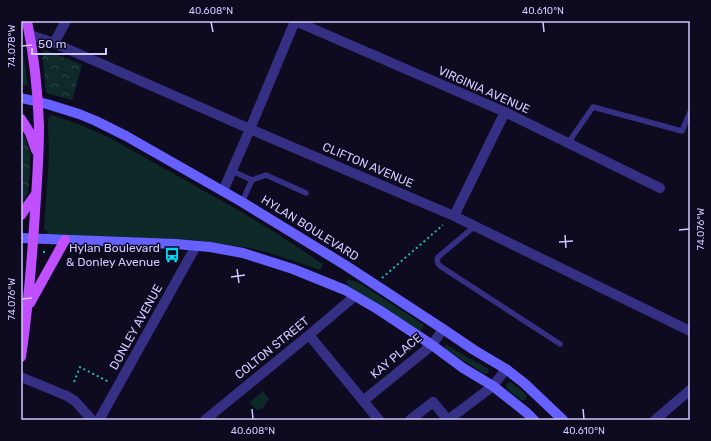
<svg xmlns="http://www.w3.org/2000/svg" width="711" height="441" font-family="Rubik,sans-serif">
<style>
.green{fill:#0d2a29}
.forest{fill:url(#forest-crowns)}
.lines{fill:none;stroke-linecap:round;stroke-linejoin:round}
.path{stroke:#21bbb3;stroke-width:2;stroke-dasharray:2 3;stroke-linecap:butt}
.service{stroke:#353083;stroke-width:5.5}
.minor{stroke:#353083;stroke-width:10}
.secondary{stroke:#6660ff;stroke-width:10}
.primary{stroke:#c050ff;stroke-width:10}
.ticks{fill:none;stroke:#d0c9ff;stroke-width:1.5}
.labels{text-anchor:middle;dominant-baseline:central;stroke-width:3;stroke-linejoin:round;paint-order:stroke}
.street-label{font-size:12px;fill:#d0c9ff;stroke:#0e0a20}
.poi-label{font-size:12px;fill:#d0c9ff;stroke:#0e0a20;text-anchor:end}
.neatline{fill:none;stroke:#d0c9ff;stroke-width:1.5}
.ticks-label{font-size:10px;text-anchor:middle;fill:#d0c9ff}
</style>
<defs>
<pattern id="forest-crowns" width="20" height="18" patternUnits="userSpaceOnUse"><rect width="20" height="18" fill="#0d2a29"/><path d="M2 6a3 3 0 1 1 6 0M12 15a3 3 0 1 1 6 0" fill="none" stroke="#2f4849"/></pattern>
</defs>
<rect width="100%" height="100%" fill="#0e0a20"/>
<path class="green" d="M21,38L28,86L21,85Z
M51,115C72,121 92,129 112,139L245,214L273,231L323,264L320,270L273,254L250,248L195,240L47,234V231L44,229L49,157L48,119Z
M348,279L361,284L423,324L424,325L420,332L349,286L346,282Z
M446,345L448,346L467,357L487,368L489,370L488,373L484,374L446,349L445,347Z
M510,382L512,383L526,394L527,397L525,400H521L507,389L506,385L507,383Z
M263,391L269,399L262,409L256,410L250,402Z"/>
<path class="forest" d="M45,50L82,65L72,100L49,94L46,92L42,53Z
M21,129L26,140L30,153V168L28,193L21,206Z"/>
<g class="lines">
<path class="path" d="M44,251V254
M382,278L443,225
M74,382L80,367L109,382"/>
<path class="service" d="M568,143L593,107L682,131L690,112
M232,171L252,180L242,202
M252,180L266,175L306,193
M475,226L438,257C437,261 437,263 440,266L560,344"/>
<path class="minor" d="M295,21L505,112L660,188
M30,35L54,43L250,129L454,216L690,331
M54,43L66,21
M223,191L250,129L295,21
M454,216L505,112
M309,335L379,420
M21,377L67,396L75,401L92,420
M363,401L432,345L443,329
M99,420L196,246
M205,420L309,335L355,296
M410,420L433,402L448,420
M448,420L493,386L506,369
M655,420L690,390"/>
<path class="secondary" d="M21,98L47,104L79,114L96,121L126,136L242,202L345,265L443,329L474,350L506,369L524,383L563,420
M21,238L176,244L210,247L243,253L293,269L345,290L379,310L432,345L463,368L493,386L527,413L534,420"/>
<path class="primary" d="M21,119L30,133L36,150
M21,215L36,194
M30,303L65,240
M21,357C28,309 32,260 35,212C37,184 39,155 39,127C38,91 34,56 27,21"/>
</g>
<path class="ticks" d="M211,22L213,32M543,22L544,32M22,46L32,45M679,230L689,229M565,235L566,248M559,242L573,241M237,269L239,283M231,277L245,275M22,299L32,298M252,409L253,419M583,409L584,419"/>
<defs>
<g id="bus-bare" transform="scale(1.2)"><path d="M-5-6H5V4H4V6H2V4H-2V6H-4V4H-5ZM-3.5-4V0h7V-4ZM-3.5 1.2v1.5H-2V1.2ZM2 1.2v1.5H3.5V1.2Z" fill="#00d8f4" stroke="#0e0a20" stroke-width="2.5" paint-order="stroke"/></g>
</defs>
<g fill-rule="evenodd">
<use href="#bus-bare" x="172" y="255"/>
</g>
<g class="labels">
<g class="street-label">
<text transform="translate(484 90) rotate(24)">VIRGINIA AVENUE</text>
<text transform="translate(368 165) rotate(23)">CLIFTON AVENUE</text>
<text transform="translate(310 228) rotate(32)">HYLAN BOULEVARD</text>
<text transform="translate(136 327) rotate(-61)">DONLEY AVENUE</text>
<text transform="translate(272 348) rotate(-39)">COLTON STREET</text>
<text transform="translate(396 356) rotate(-40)">KAY PLACE</text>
</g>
<g class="poi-label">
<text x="160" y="248">Hylan Boulevard<tspan x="160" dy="14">&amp; Donley Avenue</tspan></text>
</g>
</g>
<rect width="711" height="441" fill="none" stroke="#0e0a20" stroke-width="44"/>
<path d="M32 48v6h74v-6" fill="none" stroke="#d0c9ff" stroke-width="2"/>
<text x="38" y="48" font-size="12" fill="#d0c9ff" stroke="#0e0a20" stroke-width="3" paint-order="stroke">50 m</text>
<rect x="22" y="22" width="667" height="397" class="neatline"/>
<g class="ticks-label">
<text x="211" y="14">40.608°N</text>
<text x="543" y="14">40.610°N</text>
<text transform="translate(11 46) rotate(-90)" y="4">74.078°W</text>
<text transform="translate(700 229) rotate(-90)" y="4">74.076°W</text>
<text transform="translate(11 299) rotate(-90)" y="4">74.076°W</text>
<text x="253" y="434">40.608°N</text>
<text x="584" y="434">40.610°N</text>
</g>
</svg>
